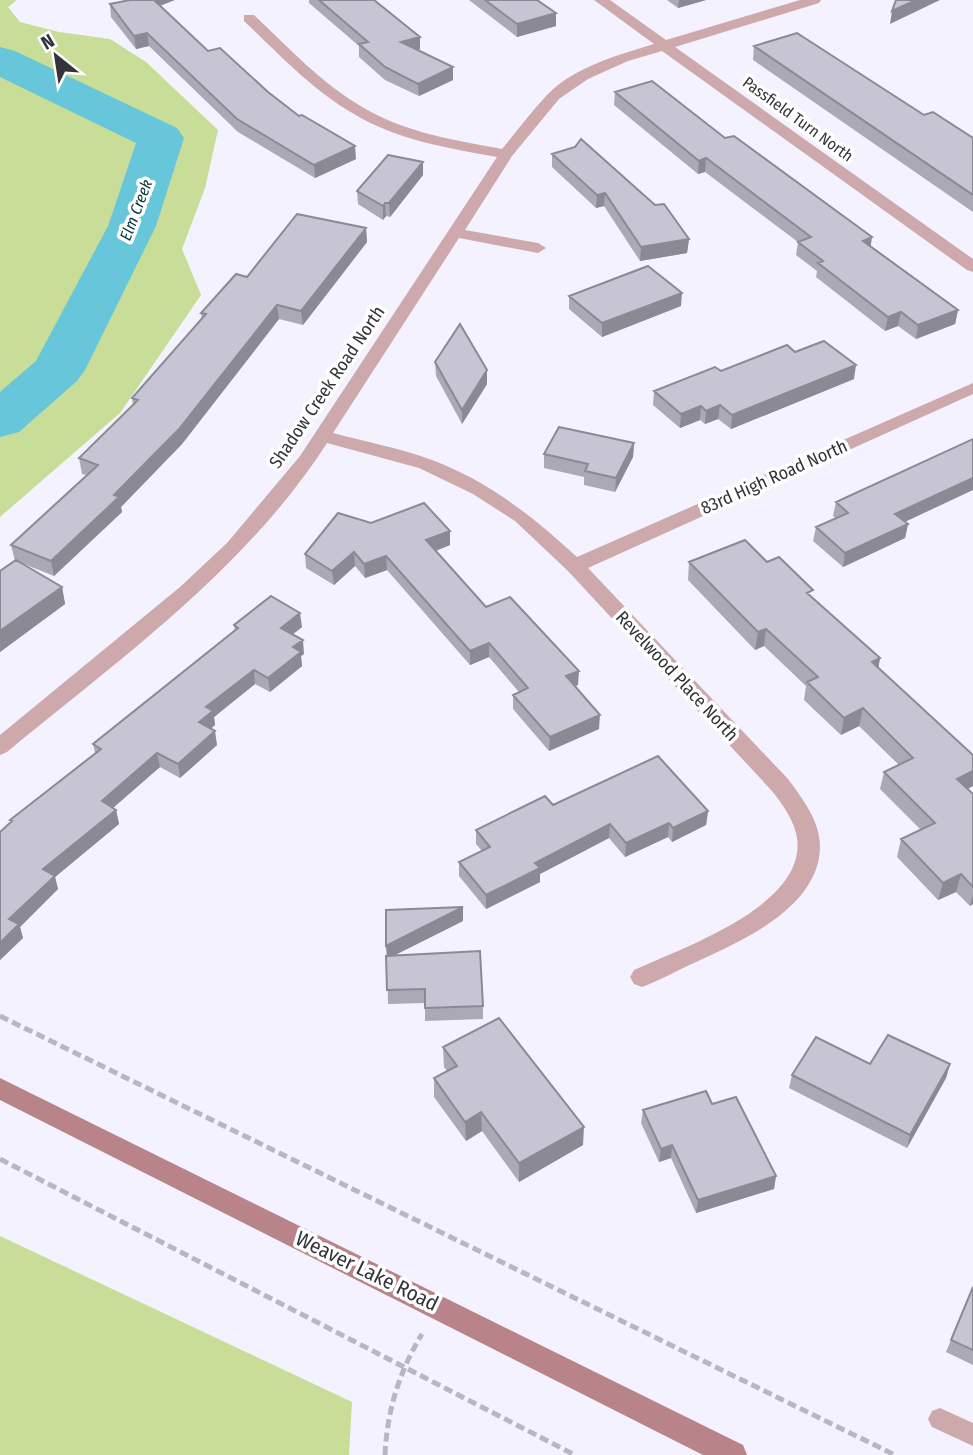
<svg xmlns="http://www.w3.org/2000/svg" width="973" height="1455" font-family="'Fira Sans Condensed',sans-serif">
<style>
.green{fill:#c8dd97}
.lines{fill:none;stroke-linecap:round;stroke-linejoin:round}
.river{fill:#67c6da;fill-rule:evenodd}
.path{stroke:#b8b6c1;stroke-width:5;stroke-dasharray:9 4.5;stroke-linecap:butt}
.service{fill:#cda9ac;fill-rule:evenodd}
.minor{fill:#cda9ac;fill-rule:evenodd}
.secondary{fill:#b88489;fill-rule:evenodd}
.wall{fill:#aba9b5}
.shaded-wall{fill:#8b8994}
.building{fill:#c7c4d3;stroke:#8b8994;stroke-width:2}
.labels{text-anchor:middle;dominant-baseline:central;stroke-width:7;stroke-linejoin:round;paint-order:stroke}
.far-street-label{font-size:16px;fill:#343339;stroke:#fff}
.far-water-label{font-size:16px;font-style:italic;fill:#05343d;stroke:#fff}
.street-label{font-size:18px;fill:#343339;stroke:#fff}
.near-street-label{font-size:21px;fill:#343339;stroke:#fff}
</style>
<rect width="100%" height="100%" fill="#f4f2ff"/>
<path class="green" d="M0,0H17L8,7L20,22L59,32L110,39L146,62L218,130L205,188L182,249L201,295L120,413L0,517Z
M0,1236L352,1402L349,1455H0Z"/>
<g class="lines">
<path class="river" d="M0,47L15,51L177,128L184,138L156,226L85,370L77,381L19,432L0,437V392L36,361L108,226L136,143L0,77Z"/>
<path class="path" d="M0,1016L895,1455
M0,1159L575,1455
M385,1455C387,1411 399,1372 422,1334"/>
<path class="service" d="M940,1408L973,1423V1446L932,1427L928,1419L932,1411Z"/>
<path class="minor" d="M594,0H610L666,40L800,0H821L819,3L675,47L973,259V272L967,270L662,51L628,61L588,79L559,99L512,156L465,230L538,243L546,248L538,253L459,238L333,433C366,442 400,448 432,460C490,482 532,516 577,557L973,383V394L588,568L788,779C802,798 820,821 820,846C820,907 742,941 696,962C678,970 661,980 642,987L634,984L630,977L634,970C681,948 807,906 797,838C794,820 783,805 772,791L568,571L515,521L473,494L419,468L327,443C246,569 121,658 7,752L0,755V735L180,587L227,543L300,456L497,157C448,148 397,140 354,114C312,90 279,54 244,21V15H254C289,48 322,84 364,108C406,133 455,140 502,149C517,131 531,112 547,95C574,67 618,55 654,44Z"/>
<path class="secondary" d="M0,1078L743,1445L747,1455H703L0,1100Z"/>
</g>
<path class="wall" d="M309,0H374L420,49L418,50L453,67V80L419,96L385,80L359,57V46L309,3Z
M469,0H537L556,26L517,37Z
M667,0H706L678,8Z
M110,4L160,6L208,51L268,92L356,159L315,178L238,132L149,46L136,49L111,17Z
M754,46L924,115L973,138V212L753,60Z
M615,92L725,138L958,310L955,324L916,339L898,326L885,331L816,277L817,271L796,255L798,242L705,172L698,174L614,105Z
M552,154L689,239L687,253L640,261L604,206L596,208L552,167Z
M423,175L390,217L386,216L383,220L358,204L357,191Z
M366,228L367,242L303,325L279,319L182,444L121,507L122,512L54,576L19,562L62,587L65,604L0,652V571L15,561L11,545L87,475L82,474L79,458L133,405L132,398L202,319L201,313L247,277Z
M569,296L681,306L602,337L569,309Z
M795,352L854,379L731,429L718,419L705,424L700,420L680,428L653,405L654,391L721,371Z
M435,362L487,384L462,424L436,376Z
M634,443L633,457L615,492L584,485V477L544,468V454Z
M836,502L905,522L908,524L905,538L843,567L813,541L816,527L836,518L833,516Z
M450,545L436,551L486,607L578,685L575,686L599,729L549,751L513,709V695L519,692L489,657L470,665L387,570L365,578L355,566L334,585L306,568L305,554Z
M689,562H767L812,597L880,658L878,668L973,755V786L968,789L973,794V904L970,906L956,892L938,900L897,857L901,839L921,830L880,789L884,772L899,765L859,726L841,735L804,700L806,686L764,646L755,650L688,580Z
M234,625L302,627L293,634L304,654L301,656L302,666L270,692L255,684L214,717L215,725L211,729L217,745L180,778L160,767L112,808L116,810L119,824L55,877L58,889L20,927L23,938L0,960L11,822L10,820L95,753L93,744L235,631Z
M553,805L708,811L706,825L672,842L668,837L625,857L609,838L540,874V882L486,909L459,876V862L482,851L476,844V830Z
M463,921L395,955L483,1006V1019L425,1021V1003L388,1004L387,956Z
M443,1047L583,1145L519,1182L482,1131L466,1141L434,1097V1078L447,1071L444,1067Z
M870,1064H950L946,1078L907,1148L789,1088L792,1075Z
M712,1104L776,1176L774,1189L696,1213L671,1158L659,1162L641,1123L643,1110Z
M973,1287V1365L946,1352Z"/>
<path class="shaded-wall" d="M150,0H175L152,9Z
M679,0H706L678,8Z
M916,0H940L890,24L892,11Z
M556,13V26L517,37V24Z
M147,33L149,46L136,49L134,36Z
M420,37V49L401,55V42Z
M453,67V80L419,96L418,84Z
M355,146L356,159L315,178L314,165Z
M706,158L705,172L698,174L699,161Z
M423,162V175L390,217L389,203Z
M605,193L604,206L596,208L597,195Z
M385,203L386,216L383,220V206Z
M366,228L367,242L303,325L301,311Z
M872,237L870,251L863,241Z
M689,239L687,253L640,261L641,247Z
M682,293L681,306L602,337V323Z
M277,305L279,319L182,444L121,507L122,512L54,576L51,561L114,495Z
M958,310L955,324L916,339L918,325Z
M901,312L898,326L885,331L888,317Z
M856,365L854,379L731,429L732,415Z
M487,370V384L462,424V410Z
M720,405L718,419L705,424L706,411Z
M701,406L700,420L680,428L681,414Z
M634,443L633,457L615,492L616,478Z
M973,478V490L892,528L895,514Z
M908,524L905,538L843,567L845,553Z
M450,531V545L427,554L426,540Z
M354,552L355,566L334,585L332,571Z
M386,556L387,570L365,578L364,564Z
M62,587L65,604L0,652V631Z
M300,613L302,627L283,642L281,628Z
M766,629L764,646L755,650L758,632Z
M303,640L304,654L301,656L302,666L270,692L268,678L293,647Z
M489,643V657L470,665V651Z
M880,658L877,676L872,662Z
M254,670L255,684L214,717L215,725L201,736L199,722L206,707Z
M579,671L578,685L565,690L566,676Z
M863,708L859,726L841,735L844,718Z
M600,715L599,729L549,751L550,737Z
M215,731L217,745L180,778L178,764Z
M157,753L160,767L105,815L102,801Z
M973,771V786L953,796L957,779Z
M116,810L119,824L55,877L58,889L20,927L23,938L0,960V943L9,919L43,869Z
M708,811L706,825L672,842L673,828Z
M669,823L668,837L625,857L626,843Z
M610,824L609,838L540,874V882L486,909V895L535,863Z
M961,874L956,892L938,900L943,883Z
M973,894V904L970,906Z
M463,907V921L387,959L386,946Z
M950,1064L946,1078L907,1148L910,1135Z
M481,1112L482,1131L466,1141L465,1122Z
M584,1127L583,1145L519,1182V1163Z
M672,1145L671,1158L659,1162L661,1149Z
M776,1176L774,1189L696,1213L698,1200Z"/>
<path class="building" d="M130,0H154L208,51L220,48L268,92L299,116L302,115L355,146L314,165L237,119L147,33L134,36L110,4Z
M319,0H374L420,37L401,42L453,67L418,84L385,67L359,44L368,42Z
M485,0H537L556,13L517,24Z
M896,0H916L892,11Z
M797,33L924,115L933,112L973,138V195L754,46Z
M652,81L725,138L734,136L872,237L863,241L958,310L918,325L901,312L888,317L818,263L823,261L798,242L811,237L706,158L699,161L615,92Z
M581,139L655,205L664,204L689,239L641,247L605,193L597,195L552,154L575,147Z
M388,155L423,162L389,203H385L383,206L357,191Z
M297,214L366,228L301,311L277,305L179,429L114,495L119,497L51,561L11,545L98,465L79,458L138,400L132,398L206,314L201,313L236,274L247,277Z
M648,266L682,293L602,323L569,296Z
M460,324L487,370L462,410L435,362Z
M824,341L856,365L732,415L720,405L706,411L701,406L681,414L654,391L715,367L721,371L787,345L795,352Z
M559,427L634,443L616,478L585,471L588,464L544,454Z
M973,439V478L895,514L908,524L845,553L816,527L848,513L836,502Z
M424,503L450,531L426,540L486,607L510,597L579,671L566,676L600,715L550,737L513,695L528,688L489,643L470,651L386,556L364,564L354,552L332,571L305,554L338,513L371,523Z
M745,540L767,562L779,557L813,590L807,593L880,658L872,662L973,755V771L957,779L973,794V887L961,874L943,883L901,839L935,823L884,772L913,758L863,708L844,718L807,682L818,677L766,629L758,632L689,562Z
M16,560L62,587L0,631V571Z
M271,596L300,613L281,628L303,640L293,647L301,652L268,678L254,670L206,707L213,711L199,722L215,731L178,764L157,753L102,801L116,810L43,869L55,876L9,919L19,924L0,943V832L12,821L10,820L101,749L93,744L238,628L234,625Z
M658,756L708,811L673,828L669,823L626,843L610,824L535,863L540,868L486,895L459,862L490,847L476,830L545,796L553,805Z
M463,907L386,946V910Z
M480,951L483,1006L425,1008V989L387,990L386,956Z
M499,1018L584,1127L519,1163L481,1112L465,1122L434,1078L457,1066L443,1047Z
M888,1035L950,1064L910,1135L792,1075L816,1037L870,1064Z
M706,1091L712,1104L736,1097L776,1176L698,1200L672,1145L661,1149L643,1110Z
M973,1287V1350L951,1340Z"/>
<g class="labels">
<g class="far-street-label">
<text transform="translate(798 119) rotate(36)">Passfield Turn North</text>
</g>
<g class="far-water-label">
<text transform="translate(136 210) rotate(-69)">Elm Creek</text>
</g>
<g class="street-label">
<text transform="translate(327 387) rotate(-56)">Shadow Creek Road North</text>
<text transform="translate(774 477) rotate(-24)">83rd High Road North</text>
<text transform="translate(677 676) rotate(47)">Revelwood Place North</text>
</g>
<g class="near-street-label">
<text transform="translate(367 1271) rotate(26)">Weaver Lake Road</text>
</g>
</g>
<g transform="translate(56 56) rotate(330)" stroke="#ffffff" stroke-width="5" paint-order="stroke">
<path d="M0-5L12 26L0 18L-12 26Z" fill="#343339"/>
<text y="-10" font-size="19" font-weight="bold" text-anchor="middle" fill="#343339">N</text>
</g>
</svg>
